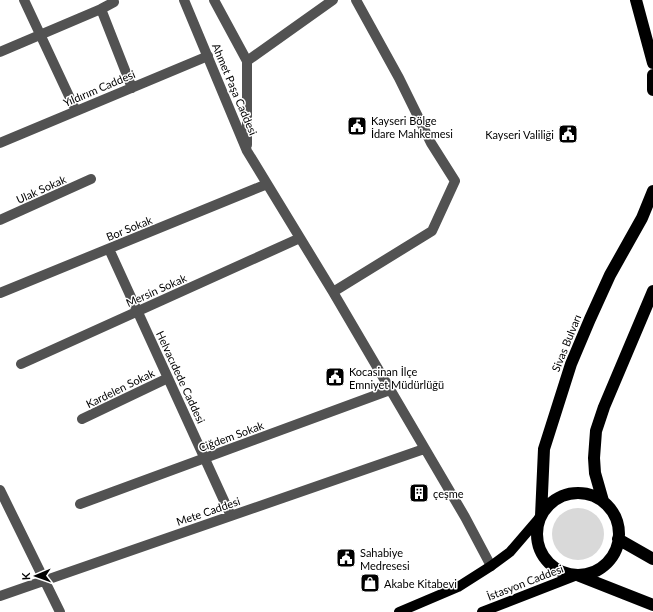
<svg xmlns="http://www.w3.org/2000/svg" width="653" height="612" font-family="Lato,sans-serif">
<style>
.green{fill:#d9d9d9}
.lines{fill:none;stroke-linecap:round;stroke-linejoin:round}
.minor{stroke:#525252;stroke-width:10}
.major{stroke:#000;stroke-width:10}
.highway{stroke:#000;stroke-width:12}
.labels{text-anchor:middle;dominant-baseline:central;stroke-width:3;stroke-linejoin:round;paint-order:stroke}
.street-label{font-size:11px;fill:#000;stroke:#fff}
.poi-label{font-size:11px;fill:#000;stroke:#fff;text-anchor:start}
</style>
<rect width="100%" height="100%" fill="#fff"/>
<path class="green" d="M552 534a26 26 0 1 1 52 0a26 26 0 1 1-52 0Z"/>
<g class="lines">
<path class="minor" d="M24,0L76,111
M184,0L247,151L333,292L465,517L491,566
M214,0L247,61V145
M101,9L132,88
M0,52L101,9L114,2L113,0
M247,61L333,0
M0,143L208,56
M0,220L91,179
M109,249L231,516
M333,292L432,231L455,181L431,143L399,78L356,0
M0,293L267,184
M21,364L300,238
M82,419L168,378
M0,490L60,612
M80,504L390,390
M0,596L424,449"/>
<path class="major" d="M399,612L458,587L491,566L510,552L541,516
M482,612L577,575"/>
<path class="highway" d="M636,0L653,63
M653,75V90
M537 534a41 41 0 1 1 82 0a41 41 0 1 1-82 0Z
M603,501L595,473L594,458L596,431L604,407L653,291
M541,516L544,449L571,364L590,319L610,275L642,218L653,191
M618,539L653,559
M577,575L653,605"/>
</g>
<defs>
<g id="civic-square" transform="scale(1)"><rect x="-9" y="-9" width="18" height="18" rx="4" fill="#000" stroke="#fff"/><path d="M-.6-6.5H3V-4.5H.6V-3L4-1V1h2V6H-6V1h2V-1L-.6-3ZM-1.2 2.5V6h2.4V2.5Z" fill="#fff"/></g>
<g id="building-square" transform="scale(1)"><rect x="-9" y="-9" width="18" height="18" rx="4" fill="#000" stroke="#fff"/><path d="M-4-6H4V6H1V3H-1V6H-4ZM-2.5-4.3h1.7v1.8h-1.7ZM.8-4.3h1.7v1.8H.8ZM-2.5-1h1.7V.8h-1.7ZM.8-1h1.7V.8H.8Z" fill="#fff"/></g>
<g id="shop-square" transform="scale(1)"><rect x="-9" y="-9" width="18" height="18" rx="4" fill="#000" stroke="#fff"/><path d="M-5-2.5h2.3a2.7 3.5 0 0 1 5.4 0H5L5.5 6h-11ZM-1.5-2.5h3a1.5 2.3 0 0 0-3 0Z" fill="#fff"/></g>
</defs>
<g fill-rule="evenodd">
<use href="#civic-square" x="357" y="126"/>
<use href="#civic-square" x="568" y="134"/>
<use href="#civic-square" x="335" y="377"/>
<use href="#building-square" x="419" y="493"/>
<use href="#civic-square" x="346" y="558"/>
<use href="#shop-square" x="370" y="583"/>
</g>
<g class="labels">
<g class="street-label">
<text transform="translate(99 88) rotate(-23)">Yıldırım Caddesi</text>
<text transform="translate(235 89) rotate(67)">Ahmet Paşa Caddesi</text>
<text transform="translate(41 189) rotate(-24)">Ulak Sokak</text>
<text transform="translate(129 228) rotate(-22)">Bor Sokak</text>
<text transform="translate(156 290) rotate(-24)">Mersin Sokak</text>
<text transform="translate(566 343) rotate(-68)">Sivas Bulvarı</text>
<text transform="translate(181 377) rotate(65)">Helvacıdede Caddesi</text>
<text transform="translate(120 388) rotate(-26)">Kardelen Sokak</text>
<text transform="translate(231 436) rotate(-20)">Ciğdem Sokak</text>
<text transform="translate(208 511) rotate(-19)">Mete Caddesi</text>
<text transform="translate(525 582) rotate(-21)">İstasyon Caddesi</text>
</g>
<g class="poi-label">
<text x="371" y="120">Kayseri Bölge<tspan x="371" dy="13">İdare Mahkemesi</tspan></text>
<text x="554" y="134" text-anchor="end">Kayseri Valiliği</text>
<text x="349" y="371">Kocasinan İlçe<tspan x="349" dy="13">Emniyet Müdürlüğü</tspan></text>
<text x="433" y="493">çeşme</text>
<text x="360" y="552">Sahabiye<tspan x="360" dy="13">Medresesi</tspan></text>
<text x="384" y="583">Akabe Kitabevi</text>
</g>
</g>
<g transform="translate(36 576) rotate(268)" stroke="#ffffff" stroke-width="3" paint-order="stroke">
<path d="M0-3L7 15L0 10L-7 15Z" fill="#000000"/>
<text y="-6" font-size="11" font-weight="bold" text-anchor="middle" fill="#000000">K</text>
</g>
</svg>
